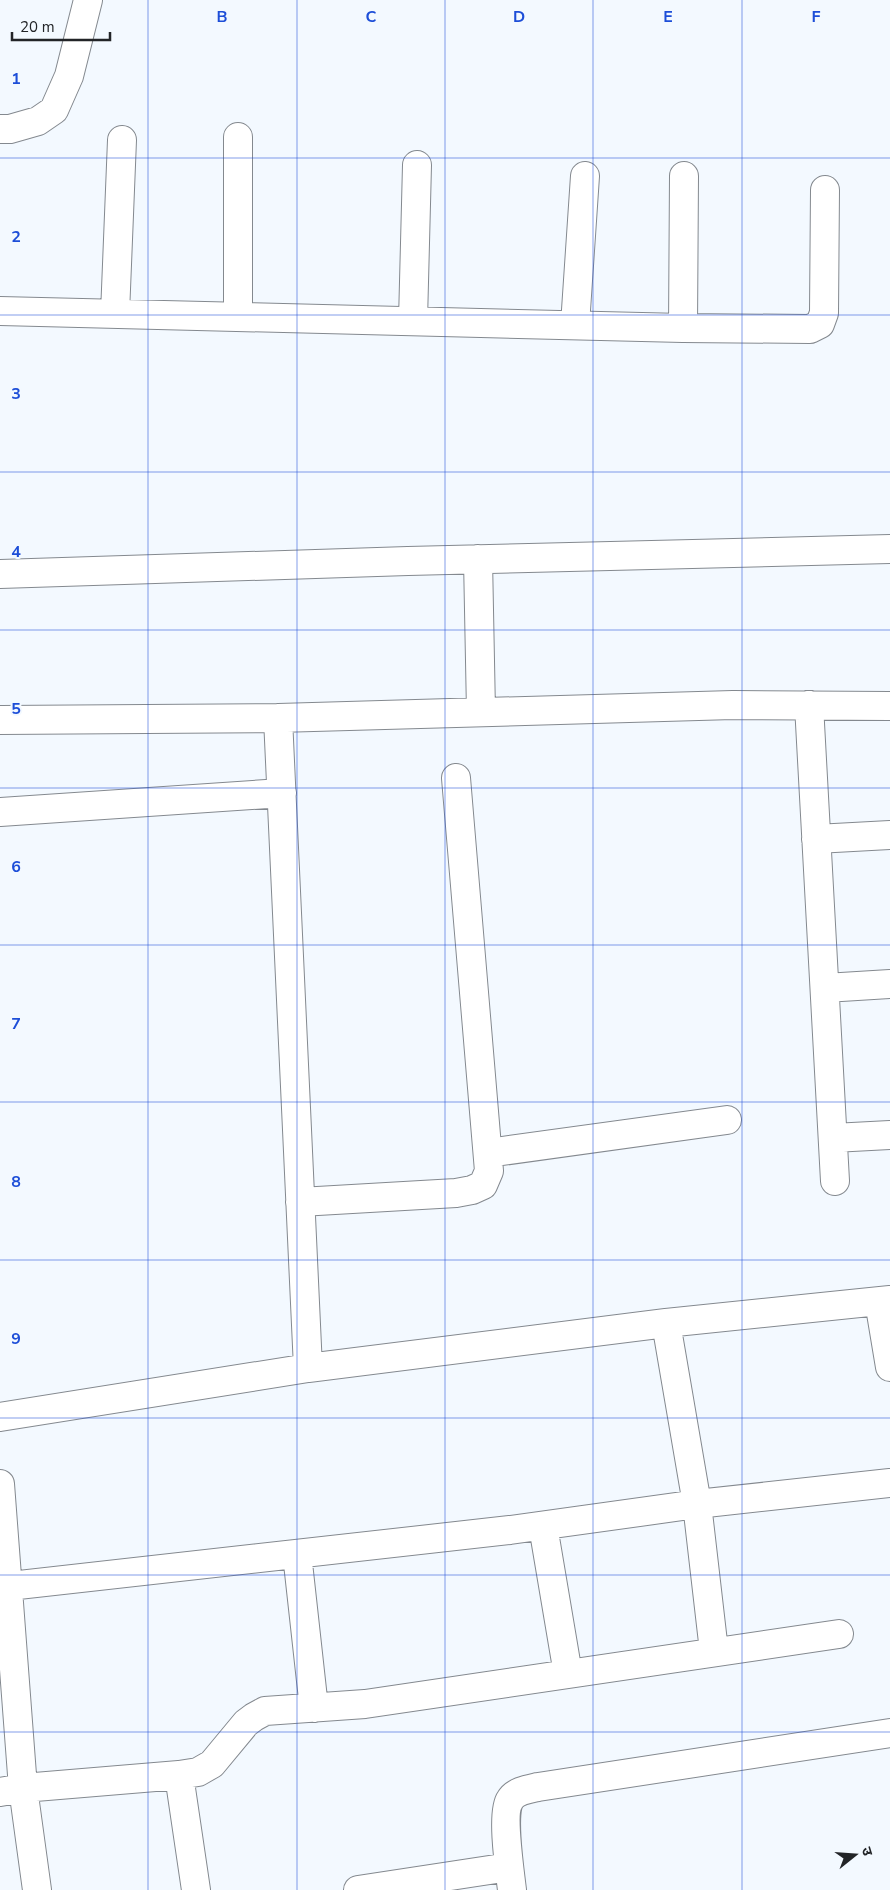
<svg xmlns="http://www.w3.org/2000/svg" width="890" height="1890" font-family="'Nunito Sans','Noto Sans Devanagari',sans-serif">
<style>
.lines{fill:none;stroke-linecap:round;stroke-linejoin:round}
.minor-casing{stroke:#84898f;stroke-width:30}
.minor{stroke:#fff;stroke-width:28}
.grid{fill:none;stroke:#1d4ed8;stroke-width:1;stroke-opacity:0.55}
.grid-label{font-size:16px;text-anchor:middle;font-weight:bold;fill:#1d4ed8;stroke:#f3f9ff;stroke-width:4;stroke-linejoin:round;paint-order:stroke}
</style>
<rect width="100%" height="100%" fill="#f3f9ff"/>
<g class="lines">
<g class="minor-casing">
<path id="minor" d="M0,129H10L38,121L54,110L69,76L88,0
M0,311L683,328L810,329L820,324L824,313L825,190
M115,314L122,140
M238,317V137
M413,321L417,165
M575,325L585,176
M683,328L684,176
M478,559L481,712
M0,574L408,561L890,549
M809,705L835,1181
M278,718L308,1368
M0,720L278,718L733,705L890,706
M0,812L282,793
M816,839L890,835
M825,988L890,984
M833,1138L890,1135
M488,1153L727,1120
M300,1202L456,1193L472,1190L483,1185L489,1171L456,778
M879,1301L890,1367
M666,1323L697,1504L714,1651
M0,1417L308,1368L666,1323L890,1300
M0,1484L23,1788L37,1890
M543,1526L568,1674
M297,1554L314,1708
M0,1587L510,1530L697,1504L890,1483
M179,1775L196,1890
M0,1792L23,1788L179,1775L198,1772L212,1764L246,1723L254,1717L265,1711L365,1704L839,1634
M358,1890L509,1867
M512,1890C510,1873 501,1812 510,1800C515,1791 529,1789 538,1787L890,1733"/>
</g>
<use href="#minor" class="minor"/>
</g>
<path class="grid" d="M148,0V1890M297,0V1890M445,0V1890M593,0V1890M742,0V1890M0,158H890M0,315H890M0,472H890M0,630H890M0,788H890M0,945H890M0,1102H890M0,1260H890M0,1418H890M0,1575H890M0,1732H890"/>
<g class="grid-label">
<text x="222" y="22">B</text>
<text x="371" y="22">C</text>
<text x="519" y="22">D</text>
<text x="668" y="22">E</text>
<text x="816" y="22">F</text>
<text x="16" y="84">1</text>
<text x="16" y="242">2</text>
<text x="16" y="399">3</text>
<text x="16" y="557">4</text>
<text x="16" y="714">5</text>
<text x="16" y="872">6</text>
<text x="16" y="1029">7</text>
<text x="16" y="1187">8</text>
<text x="16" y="1344">9</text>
</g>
<g transform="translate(855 1855) rotate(73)" stroke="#f3f9ff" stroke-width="4" paint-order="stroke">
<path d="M0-4L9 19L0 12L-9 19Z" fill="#222427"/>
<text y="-8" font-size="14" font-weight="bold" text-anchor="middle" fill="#222427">उ</text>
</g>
<path d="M12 32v8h98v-8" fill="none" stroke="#222427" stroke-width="2.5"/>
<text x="20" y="32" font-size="15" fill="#222427" stroke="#f3f9ff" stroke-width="4" paint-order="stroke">20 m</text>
</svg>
